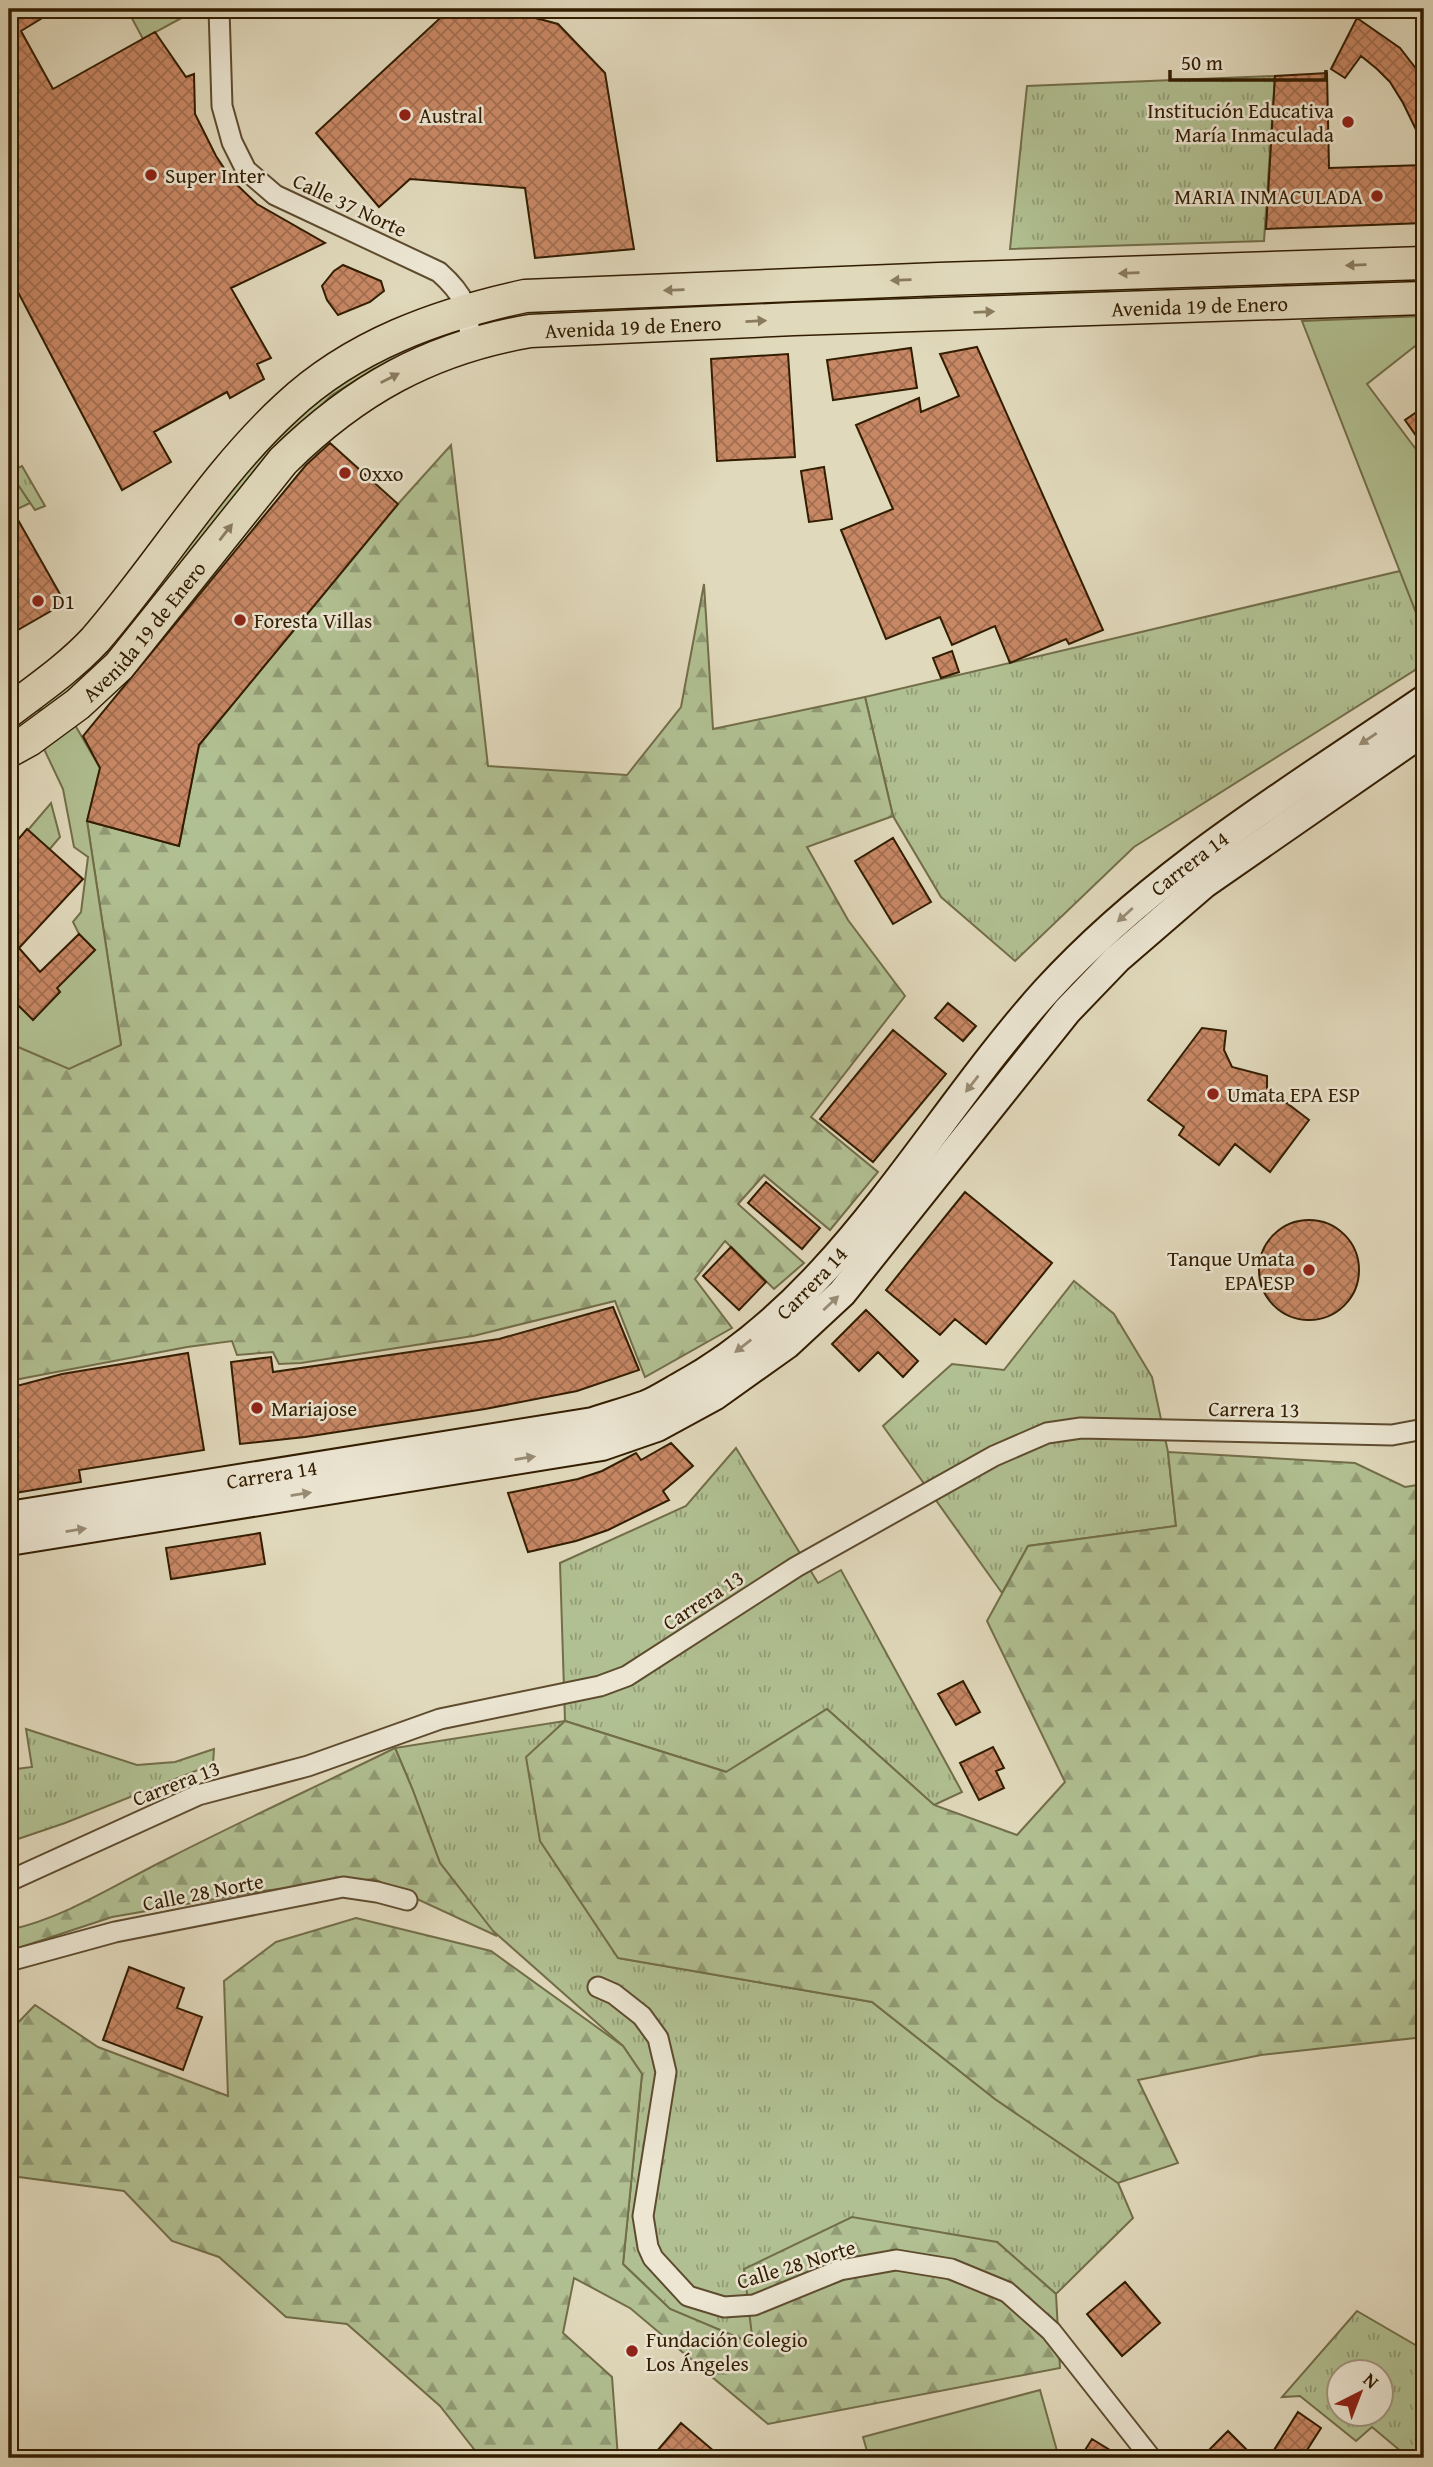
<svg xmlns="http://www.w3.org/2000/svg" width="1433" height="2467" font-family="'Gentium Book Plus',serif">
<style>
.grass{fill:url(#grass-tufts);stroke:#726e49;stroke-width:2;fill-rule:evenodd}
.forest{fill:url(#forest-firs);stroke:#726e49;stroke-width:2}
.garden{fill:#b1c092;stroke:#726e49;stroke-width:2}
.building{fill:url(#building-cross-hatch);stroke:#321d00;stroke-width:2}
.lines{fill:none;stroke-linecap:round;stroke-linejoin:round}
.minor-casing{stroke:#5e4c2f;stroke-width:23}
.secondary-casing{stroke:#321d00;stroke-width:32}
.primary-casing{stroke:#321d00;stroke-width:35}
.minor{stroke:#ece6d3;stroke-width:19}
.secondary{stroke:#ece6d3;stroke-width:28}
.primary{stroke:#e1d9bc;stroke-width:32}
.oneway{fill:#8a7b5e}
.oneway2{fill:#988c74}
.poi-dot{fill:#8f2418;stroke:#ece6d3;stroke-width:2.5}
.labels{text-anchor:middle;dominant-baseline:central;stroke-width:5;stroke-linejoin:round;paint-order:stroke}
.poi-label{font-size:21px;fill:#321d00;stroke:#ece6d3;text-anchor:start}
.street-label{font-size:21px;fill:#321d00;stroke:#ece6d3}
</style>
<defs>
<pattern id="grass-tufts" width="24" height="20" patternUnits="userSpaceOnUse" patternTransform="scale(1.75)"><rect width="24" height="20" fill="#b1c092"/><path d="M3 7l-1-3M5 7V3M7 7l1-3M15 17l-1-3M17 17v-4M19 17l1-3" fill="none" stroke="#919b75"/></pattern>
<pattern id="forest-firs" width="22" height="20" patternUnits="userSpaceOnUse" patternTransform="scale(1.75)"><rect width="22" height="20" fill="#b1c092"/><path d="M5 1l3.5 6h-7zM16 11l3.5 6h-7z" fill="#919b75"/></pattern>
<pattern id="building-cross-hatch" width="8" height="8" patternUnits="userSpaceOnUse" patternTransform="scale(1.75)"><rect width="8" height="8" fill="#c88865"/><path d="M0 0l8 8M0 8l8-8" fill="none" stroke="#a36f51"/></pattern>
</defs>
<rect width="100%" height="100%" fill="#e1d9bc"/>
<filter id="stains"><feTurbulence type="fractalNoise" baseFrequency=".00286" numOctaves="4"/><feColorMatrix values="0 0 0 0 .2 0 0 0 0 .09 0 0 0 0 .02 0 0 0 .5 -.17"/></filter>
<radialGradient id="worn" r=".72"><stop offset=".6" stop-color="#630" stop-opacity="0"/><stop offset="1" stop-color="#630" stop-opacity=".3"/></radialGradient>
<path class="grass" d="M1275,76L1264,241L1010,249L1027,86Z
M22,466L45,506L35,510L9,472Z
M1400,571L1424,633V651L1415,670L1134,847L1015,961L941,897L893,816L865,697Z
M1074,1281L1114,1314L1152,1377L1168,1452L1176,1526L1028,1546L1002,1593L883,1426L952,1364L1004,1370Z
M736,1448L818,1583L841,1570L962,1792L934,1805L827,1709L727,1772L565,1721L618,1958L872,2002L995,2099L1118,2183L1133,2218L1056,2294L997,2242L753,2344L670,2309L623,2264L642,2074L623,2046L492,1930L440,1863L412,1788L395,1748L565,1721L560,1563L686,1506Z
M26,1729L137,1765L175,1762L214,1749L213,1764L65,1823L9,1842V1770L32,1767Z
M1357,2311L1424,2350V2458H1409L1372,2427L1356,2441L1300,2396L1282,2397ZM1380,2372V2414H1338V2372Z"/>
<path class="forest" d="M451,445L488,766L627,775L681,707L704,584L713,729L865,697L893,816L807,847L848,920L905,996L811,1117L878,1172L830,1230L764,1175L738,1204L804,1263L774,1289L725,1241L695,1279L732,1328L645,1377L615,1301L473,1336L301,1363L279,1364L273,1352L237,1355L232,1341L187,1347L9,1381V1043L69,1068L121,1045L87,821L179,846L199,745L398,504Z
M9,471L30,503L9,513Z
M1168,1452L1355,1463L1405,1487L1424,1484V2037L1261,2055L1138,2080L1178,2163L1118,2183L995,2099L872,2002L618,1958L540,1841L526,1757L565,1721L726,1772L827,1709L934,1805L1017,1835L1065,1782L987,1621L1028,1546L1176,1526Z
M395,1748L412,1788L440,1863L497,1936L374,1879L262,1891L112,1917L9,1951V1930C67,1917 116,1884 169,1858C243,1820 320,1785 395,1748Z
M356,1918L491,1951L623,2046L642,2074L623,2264L670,2309L753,2344L744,2269L852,2217L997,2242L1056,2294L1060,2368L768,2424L630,2308L574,2278L563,2333L612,2377L618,2458H481L440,2406L347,2324L286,2317L219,2257L172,2241L124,2191L19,2177L9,2167V2032L35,2005L98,2047L228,2096L224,1981L276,1942Z"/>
<path class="garden" d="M127,9H198L143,39Z
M1424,273V286L486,326L482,321L541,304Z
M1424,316V339L1367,384L1424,460V633L1302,321Z
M424,339L427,343V349L374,369L332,395L297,428L109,663L60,705L36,711L101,656L249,464L325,387Z
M75,725L100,768L87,821L121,1045L69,1069L9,1043V997L33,1019L60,992L57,988L95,950L79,934L73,922L81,912L88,857L74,847L63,789L44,749Z
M51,803L60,837L49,850L28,830Z
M1040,2390L1059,2458H869L863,2437Z"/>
<path class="building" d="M9,9H57L21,31L53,89L155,32L186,77L194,74L195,114L216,156L232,180L257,204L325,243L231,288L271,358L257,364L264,379L230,398L227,392L154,432L171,462L122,490L9,275Z
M450,9H502L558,24L605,73L634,249L535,258L525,188L410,179L379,207L316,133Z
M1357,18L1400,48L1424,79V146L1403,103L1390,82L1377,69L1361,56L1345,78L1331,69Z
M1327,73L1329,168L1424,165V223L1266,229L1275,76Z
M343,265L381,281L384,291L370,302L338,315L327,300L322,286L334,271Z
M977,347L1103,630L1069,644L1066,639L1010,663L995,626L952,645L940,617L886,639L841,530L893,509L856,425L919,398L921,412L959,396L940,354Z
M911,348L917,388L833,400L827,360Z
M788,354L795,457L717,461L711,359Z
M1424,407V447L1405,420Z
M330,443L398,504L199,745L179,846L87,821L100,768L83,736L306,465Z
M824,467L832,519L809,522L801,471Z
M9,504L65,603L9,635Z
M952,651L959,672L941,678L933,658Z
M27,829L83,879L19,948L40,972L79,934L95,950L57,988L60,992L33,1020L9,996V850Z
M893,838L931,902L893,924L855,861Z
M948,1003L976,1026L963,1041L935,1018Z
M1202,1028L1226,1031L1224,1050L1232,1067L1267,1076V1088L1309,1120L1270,1172L1235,1144L1219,1165L1179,1135L1184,1127L1148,1100Z
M893,1030L946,1074L873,1162L820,1119Z
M766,1182L820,1228L802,1249L748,1203Z
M965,1192L1052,1263L986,1344L955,1319L940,1335L886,1290Z
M1259 1270a50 50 0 1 1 100 0a50 50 0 1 1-100 0Z
M731,1247L766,1282L739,1310L703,1276Z
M613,1307L639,1370L577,1391L485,1409L305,1437L240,1444L231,1362L271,1357L273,1372L499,1339Z
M866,1310L918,1361L903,1377L878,1352L859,1371L832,1344Z
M188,1353L204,1450L79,1470L81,1482L9,1494V1388L62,1374Z
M671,1443L693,1466L663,1491L669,1500L608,1530L576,1541L528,1552L508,1493L578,1479L602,1471L636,1453L641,1460Z
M260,1533L265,1564L171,1579L166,1548Z
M963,1681L980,1712L956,1725L938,1694Z
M993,1747L1004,1768L996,1771L1004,1788L979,1800L960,1763Z
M129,1967L184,1988L177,2008L202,2017L183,2070L103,2040Z
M1125,2282L1160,2323L1122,2356L1087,2314Z
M1298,2412L1321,2428L1302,2458H1269Z
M681,2423L722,2458H651Z
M1228,2431L1255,2458H1201Z
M1092,2439L1123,2458H1080Z"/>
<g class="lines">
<g class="minor-casing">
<path id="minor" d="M219,9L222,106L232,142L246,170L275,195L439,272C468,298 467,308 471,345
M9,1881L198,1795L308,1766L440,1719L600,1686L627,1676L796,1567L994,1456L1047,1433L1081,1428L1392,1435L1424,1429
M9,1961L115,1932L343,1887L377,1892L407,1900
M598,1987L614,1994L642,2016L658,2038L666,2072L643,2216L648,2247L653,2258L688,2296L724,2307L754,2305L840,2270L896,2260L951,2269L1007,2292L1051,2331L1151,2458"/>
</g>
<g class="secondary-casing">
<g id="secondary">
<path id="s1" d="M9,1516L593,1422C611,1416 629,1411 646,1405C658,1400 670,1392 681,1386C840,1300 929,1120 1047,990C1155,872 1294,789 1424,700"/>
<path d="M9,1541L602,1446L657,1427L714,1396L787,1344L842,1293L1067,1011L1117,959L1205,883L1424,731"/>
</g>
</g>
<g class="primary-casing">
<g id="primary">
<path d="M9,711C38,689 70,667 95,640C161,564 213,475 287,407C353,345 438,315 525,296L939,279L1424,263"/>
<path id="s2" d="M9,751L29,740L78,704L119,666L283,461C355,390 430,348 530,331L794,319L1424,298"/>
</g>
</g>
<use href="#minor" class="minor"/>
<use href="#secondary" class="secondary"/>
<use href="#primary" class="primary"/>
</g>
<defs><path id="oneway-solid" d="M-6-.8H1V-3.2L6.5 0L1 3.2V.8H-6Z" transform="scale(1.75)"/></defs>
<g class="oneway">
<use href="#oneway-solid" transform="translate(1356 265) rotate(178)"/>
<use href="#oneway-solid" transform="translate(1129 273) rotate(178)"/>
<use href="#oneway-solid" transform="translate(901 280) rotate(178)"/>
<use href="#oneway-solid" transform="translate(674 290) rotate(178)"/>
<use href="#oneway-solid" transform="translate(984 312) rotate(-2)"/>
<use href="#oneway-solid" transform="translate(756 321) rotate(-3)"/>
<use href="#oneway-solid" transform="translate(390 378) rotate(-27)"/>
<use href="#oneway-solid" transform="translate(226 532) rotate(-52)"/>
</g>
<g class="oneway2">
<use href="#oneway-solid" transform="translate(1368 739) rotate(146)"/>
<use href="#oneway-solid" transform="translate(1125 915) rotate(138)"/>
<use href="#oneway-solid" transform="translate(972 1084) rotate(128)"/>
<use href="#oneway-solid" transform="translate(831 1303) rotate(-43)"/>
<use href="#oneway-solid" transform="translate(743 1346) rotate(142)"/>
<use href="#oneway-solid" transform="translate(525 1458) rotate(-9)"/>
<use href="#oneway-solid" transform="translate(301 1494) rotate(-9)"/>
<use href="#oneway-solid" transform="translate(76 1530) rotate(-9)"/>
</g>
<g class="poi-dot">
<circle cx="405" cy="115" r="7"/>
<circle cx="1348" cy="122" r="7"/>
<circle cx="151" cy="175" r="7"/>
<circle cx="1377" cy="196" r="7"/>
<circle cx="345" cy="473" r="7"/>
<circle cx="38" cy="601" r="7"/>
<circle cx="240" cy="620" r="7"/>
<circle cx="1213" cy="1094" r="7"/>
<circle cx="1309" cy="1270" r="7"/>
<circle cx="257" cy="1408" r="7"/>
<circle cx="632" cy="2351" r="7"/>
</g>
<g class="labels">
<g class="poi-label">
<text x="1334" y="110" text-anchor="end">Institución Educativa<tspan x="1334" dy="24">María Inmaculada</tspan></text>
<text x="419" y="115">Austral</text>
<text x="165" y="175">Super Inter</text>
<text x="1363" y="196" text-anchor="end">MARIA INMACULADA</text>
<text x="359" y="473">Oxxo</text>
<text x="52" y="601">D1</text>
<text x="254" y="620">Foresta Villas</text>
<text x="1227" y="1094">Umata EPA ESP</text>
<text x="1295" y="1258" text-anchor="end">Tanque Umata<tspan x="1295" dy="24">EPA ESP</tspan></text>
<text x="271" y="1408">Mariajose</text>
<text x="646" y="2339">Fundación Colegio<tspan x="646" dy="24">Los Ángeles</tspan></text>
</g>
<g class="street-label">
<text transform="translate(350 205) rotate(25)">Calle 37 Norte</text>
<text stroke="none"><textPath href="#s2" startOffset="1356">Avenida 19 de Enero</textPath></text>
<text stroke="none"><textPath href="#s2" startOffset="789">Avenida 19 de Enero</textPath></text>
<text stroke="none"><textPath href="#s2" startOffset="182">Avenida 19 de Enero</textPath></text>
<text stroke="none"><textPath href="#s1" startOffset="1421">Carrera 14</textPath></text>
<text stroke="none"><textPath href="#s1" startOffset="854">Carrera 14</textPath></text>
<text transform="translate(1254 1409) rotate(1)">Carrera 13</text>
<text stroke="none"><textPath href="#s1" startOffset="266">Carrera 14</textPath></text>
<text transform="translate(703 1600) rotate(-33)">Carrera 13</text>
<text transform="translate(176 1783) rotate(-21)">Carrera 13</text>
<text transform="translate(203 1892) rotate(-11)">Calle 28 Norte</text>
<text transform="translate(796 2264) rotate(-17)">Calle 28 Norte</text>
</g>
</g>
<rect width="1433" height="2467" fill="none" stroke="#e1d9bc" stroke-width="35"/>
<rect x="10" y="10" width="1412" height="2446" fill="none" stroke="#321d00" stroke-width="3.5"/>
<rect x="18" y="18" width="1398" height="2432" fill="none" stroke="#321d00" stroke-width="2"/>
<g transform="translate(1360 2393) rotate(42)"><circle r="33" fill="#ece6d3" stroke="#a2967f" stroke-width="2"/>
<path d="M0-5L12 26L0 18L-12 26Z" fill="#8f2418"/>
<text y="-10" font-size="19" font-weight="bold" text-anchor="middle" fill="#321d00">N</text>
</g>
<path d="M1170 70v10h156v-10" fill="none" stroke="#321d00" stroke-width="3.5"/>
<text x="1181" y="70" font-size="21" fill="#321d00" stroke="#ece6d3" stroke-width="5" paint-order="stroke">50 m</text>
<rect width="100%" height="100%" filter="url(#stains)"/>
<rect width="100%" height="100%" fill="url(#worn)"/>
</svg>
